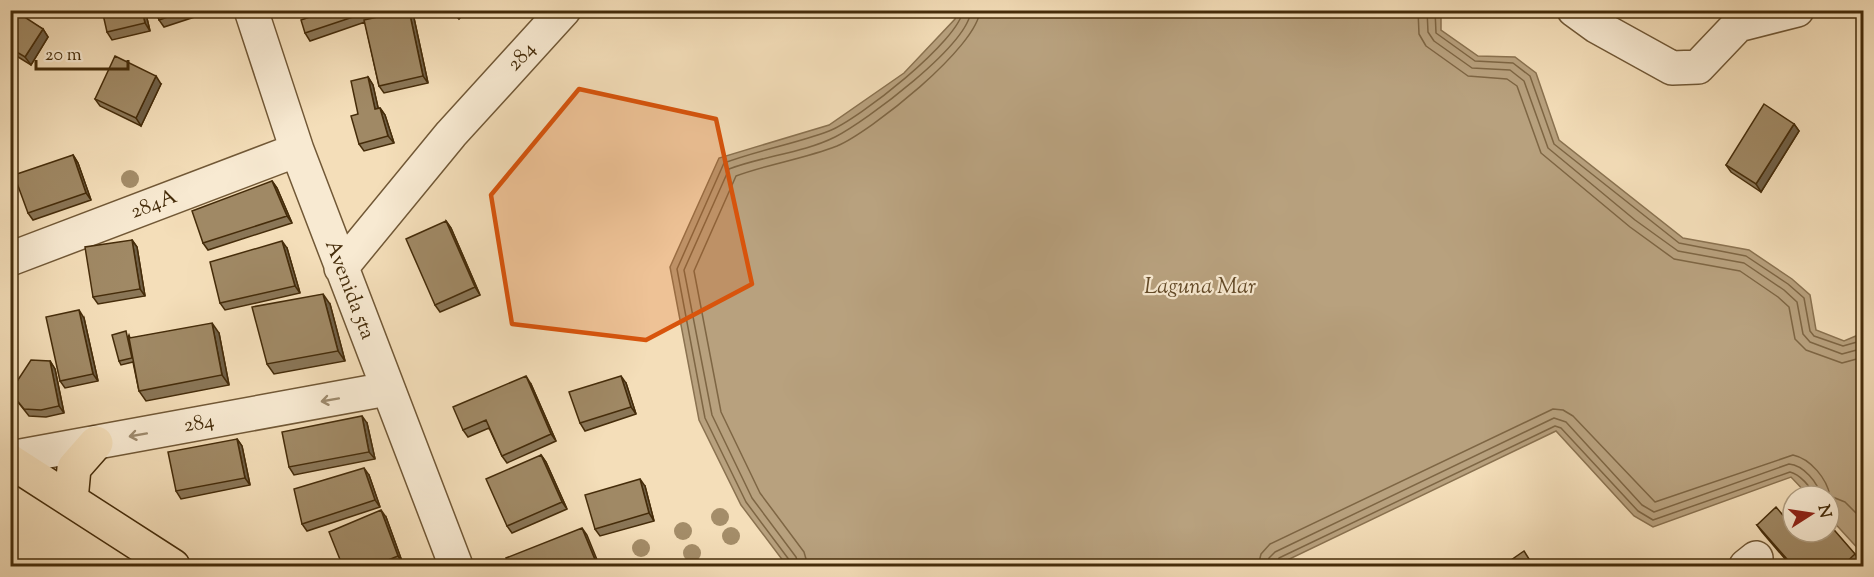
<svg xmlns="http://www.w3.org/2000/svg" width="1874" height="577" font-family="'Sorts Mill Goudy',serif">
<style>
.water{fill:#b8a17e;stroke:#8a7250;stroke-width:1.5}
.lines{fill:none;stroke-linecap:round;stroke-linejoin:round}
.shore{stroke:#7e6644;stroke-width:1.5}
.minor-casing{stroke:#715836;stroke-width:36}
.highway-casing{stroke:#452c0a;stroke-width:36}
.minor{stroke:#f8ead2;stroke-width:33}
.highway{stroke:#f4deb9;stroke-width:33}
.tree{fill:#a48d69}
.wall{fill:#8a7657;stroke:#452c0a;stroke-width:1.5}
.shaded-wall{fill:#706047;stroke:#452c0a;stroke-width:1.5}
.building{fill:#a08965;stroke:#452c0a;stroke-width:1.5}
.oneway{stroke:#9e8b6e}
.marked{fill:#d8540c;fill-opacity:0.2;stroke:#d8540c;stroke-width:4.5;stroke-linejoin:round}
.labels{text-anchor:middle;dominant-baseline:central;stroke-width:4.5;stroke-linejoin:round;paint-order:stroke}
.street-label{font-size:21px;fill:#452c0a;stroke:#f8ead2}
.water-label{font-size:22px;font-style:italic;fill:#624927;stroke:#f8ead2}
</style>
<rect width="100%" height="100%" fill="#f4deb9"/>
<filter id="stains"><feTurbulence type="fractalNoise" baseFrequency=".00333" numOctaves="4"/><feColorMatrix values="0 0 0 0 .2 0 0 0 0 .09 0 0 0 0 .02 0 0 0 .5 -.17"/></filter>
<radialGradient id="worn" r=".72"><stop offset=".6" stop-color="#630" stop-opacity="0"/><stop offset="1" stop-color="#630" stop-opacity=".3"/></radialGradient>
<path class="water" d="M958,11H1441V30L1478,56L1515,57L1536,73L1559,140L1683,238L1749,250L1792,279L1810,295L1816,330L1844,341L1863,333V554L1829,517V496H1809L1791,477L1653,527L1634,516L1556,431L1275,566H787L741,505L699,420L670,267L719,158L829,125L904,73L955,19Z"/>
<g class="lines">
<path class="shore" d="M1418,10L1419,34L1426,46L1468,76L1507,79L1517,86L1541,153L1630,227L1674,259L1740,271L1778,297L1789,307L1795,339L1806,350L1842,363L1864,357
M1427,10L1428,32L1434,41L1472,68L1510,70L1524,81L1548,148L1635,220L1678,251L1744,263L1784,290L1797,302L1803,334L1810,342L1842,354L1864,348
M1435,10L1436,33L1475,61L1513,63L1530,76L1554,144L1679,243L1746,256L1788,284L1804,298L1810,331L1814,336L1843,346L1864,340
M791,566L790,561L746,502L705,418L677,269L724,163C758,150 795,144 829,131C858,120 960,40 963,10
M799,566L796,557L752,498L712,415L684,270L729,169C763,156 803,153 835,137C866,121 969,45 971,10
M808,566L804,552L760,493L721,412L694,271L736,176C768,164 804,159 837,146C870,132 978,47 980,10
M1258,566L1261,554L1270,544L1553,409L1563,410L1573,416L1655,502L1793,455C1811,459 1827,479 1830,496L1845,502L1864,521
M1267,566L1269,558L1275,552L1554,418L1566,422L1642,505L1654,512L1789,464C1803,465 1819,483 1820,496
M1275,566L1279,558L1555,426L1561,428L1638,511L1653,520L1790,472C1799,474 1812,487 1813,496"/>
<g class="minor-casing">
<path id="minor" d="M251,10L297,150L456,566
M1574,10L1596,26L1672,68L1698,67L1738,25L1797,10
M10,259L297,150
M341,268L451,134L564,10
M10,458L387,389
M1746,566L1756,558"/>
</g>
<g class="highway-casing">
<path id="highway" d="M10,461L173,566
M71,500L74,468L96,443"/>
</g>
<use href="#minor" class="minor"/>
<use href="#highway" class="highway"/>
</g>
<g class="tree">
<circle cx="130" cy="179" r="9"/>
<circle cx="720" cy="517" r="9"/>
<circle cx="683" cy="531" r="9"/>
<circle cx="731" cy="536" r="9"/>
<circle cx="641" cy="548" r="9"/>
<circle cx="692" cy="553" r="9"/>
</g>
<path class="wall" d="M10,10L43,29L48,37L31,65L10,52Z
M145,10L150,31L112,40L107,32Z
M156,10H216L164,27L159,20Z
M330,10H389L390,14L409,10L414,18L428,83L384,93L379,86L365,22L310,41L305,33Z
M451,10H467L459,19Z
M368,77L373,85L378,108H380L385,115L394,143L364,151L359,144L358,114Z
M161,84L141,126L100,106L95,99Z
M1794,124L1799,131L1761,192L1731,172L1726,165Z
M73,155L78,163L91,200L33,220L28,213Z
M10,164L17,183L10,185Z
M272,181L277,188L292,223L208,250L203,243Z
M446,221L451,228L480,295L440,312L435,305Z
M132,240L137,247L145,296L98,304L93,297Z
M287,248L300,293L225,310L220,303Z
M330,304L345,361L274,374L267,364Z
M84,318L98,381L65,388L60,381Z
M219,333L229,385L146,401L139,391L133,362L121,365L119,361L129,335L130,338Z
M50,361L55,369L64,413L46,417L29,416L10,392Z
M626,383L636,414L585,431L580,423Z
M531,384L556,441L507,463L502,456L489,428L468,437L463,430Z
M367,423L375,459L294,475L289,467Z
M237,439L242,446L250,485L181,499L176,491Z
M541,455L546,462L567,509L512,533L507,526Z
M369,475L380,507L307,531L302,524Z
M645,486L654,521L600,536L595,529Z
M386,517L403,564L396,567H343Z
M1757,525L1793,532L1855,554L1860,561L1854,567H1792L1762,532Z"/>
<path class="shaded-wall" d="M142,10H145L150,31L145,23Z
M409,10L414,18L428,83L423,76Z
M43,29L48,37L31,65L25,57Z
M156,76L161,84L141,126L136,118Z
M368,77L373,85L380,116L375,109Z
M380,108L385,115L394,143L388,136Z
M1794,124L1799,131L1761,192L1756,184Z
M73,155L78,163L91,200L86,193Z
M10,164L17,183L12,176L10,172Z
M272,181L277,188L292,223L287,216Z
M446,221L451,228L480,295L475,287Z
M132,240L137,247L145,296L140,289Z
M282,241L287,248L300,293L295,286Z
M323,294L330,304L345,361L338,351Z
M79,310L84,318L98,381L93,374Z
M212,323L219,333L229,385L222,375Z
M50,361L55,369L64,413L59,406Z
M526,376L531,384L556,441L551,434Z
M621,376L626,383L636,414L631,407Z
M362,416L367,423L375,459L369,452Z
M237,439L242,446L250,485L245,478Z
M541,455L546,462L567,509L562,502Z
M364,468L369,475L380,507L375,500Z
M640,479L645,486L654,521L649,513Z
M381,510L386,517L403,564L398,556Z
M582,528L587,535L600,567H598Z"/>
<path class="building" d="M10,10H14L43,29L25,57L10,48Z
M102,10H142L145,23L107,32Z
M156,10H188L159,20Z
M330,10H374L305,33L301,20Z
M409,10L423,76L379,86L364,20Z
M115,56L156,76L136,118L95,99Z
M368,77L375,109L380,108L388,136L359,144L351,116L358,114L351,81Z
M1764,104L1794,124L1756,184L1726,165Z
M73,155L86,193L28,213L14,175Z
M272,181L287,216L203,243L192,211Z
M446,221L475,287L435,305L406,239Z
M132,240L140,289L93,297L85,247Z
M282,241L295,286L220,303L210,262Z
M323,294L338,351L267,364L252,307Z
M79,310L93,374L60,381L46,317Z
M212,323L222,375L139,391L129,338Z
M126,331L132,358L119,361L112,335Z
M31,360L50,361L59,406L41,410L24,409L10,392Z
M526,376L551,434L502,456L486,420L463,430L453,407Z
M621,376L631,407L580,423L569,392Z
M362,416L369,452L289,467L282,432Z
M237,439L245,478L176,491L168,452Z
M541,455L562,502L507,526L486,479Z
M364,468L375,500L302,524L294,489Z
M640,479L649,513L595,529L585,495Z
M1776,507L1793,527V532H1829V524L1855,554L1841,567H1794L1757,525Z
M381,510L398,556L371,567H343L329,532Z
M582,528L598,567H553L552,565L548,567H510L506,558Z
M1524,551L1534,567H1501Z"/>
<defs><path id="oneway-shaft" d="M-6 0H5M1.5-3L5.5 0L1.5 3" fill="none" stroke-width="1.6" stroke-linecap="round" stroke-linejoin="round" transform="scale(1.5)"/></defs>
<g class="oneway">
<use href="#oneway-shaft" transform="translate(330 400) rotate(170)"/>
<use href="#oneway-shaft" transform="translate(138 435) rotate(170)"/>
</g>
<path class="marked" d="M579,89L716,119L752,284L646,340L512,324L491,195Z"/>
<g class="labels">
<g class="street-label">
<text transform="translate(522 57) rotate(-47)">284</text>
<text transform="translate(154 205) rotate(-21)">284A</text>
<text transform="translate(349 290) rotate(69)">Avenida 5ta</text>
<text transform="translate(199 424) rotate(-10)">284</text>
</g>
<g class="water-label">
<text x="1200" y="288">Laguna Mar</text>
</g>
</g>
<rect width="1874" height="577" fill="none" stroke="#f4deb9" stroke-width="36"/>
<rect x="12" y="12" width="1850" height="553" fill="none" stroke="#452c0a" stroke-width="3"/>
<rect x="18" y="18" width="1838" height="541" fill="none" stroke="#452c0a" stroke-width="1.5"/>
<g transform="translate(1811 514) rotate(78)"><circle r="28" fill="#f8ead2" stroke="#b09e82" stroke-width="1.5"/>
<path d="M0-4.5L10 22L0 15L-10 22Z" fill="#8f2418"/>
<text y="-9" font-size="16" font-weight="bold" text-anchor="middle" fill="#452c0a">N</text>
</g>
<path d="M36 60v9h92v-9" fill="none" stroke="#452c0a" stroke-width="3"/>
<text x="45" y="60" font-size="18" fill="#452c0a" stroke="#f8ead2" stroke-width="4.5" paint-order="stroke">20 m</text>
<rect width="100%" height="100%" filter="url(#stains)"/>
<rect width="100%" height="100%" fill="url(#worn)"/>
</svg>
